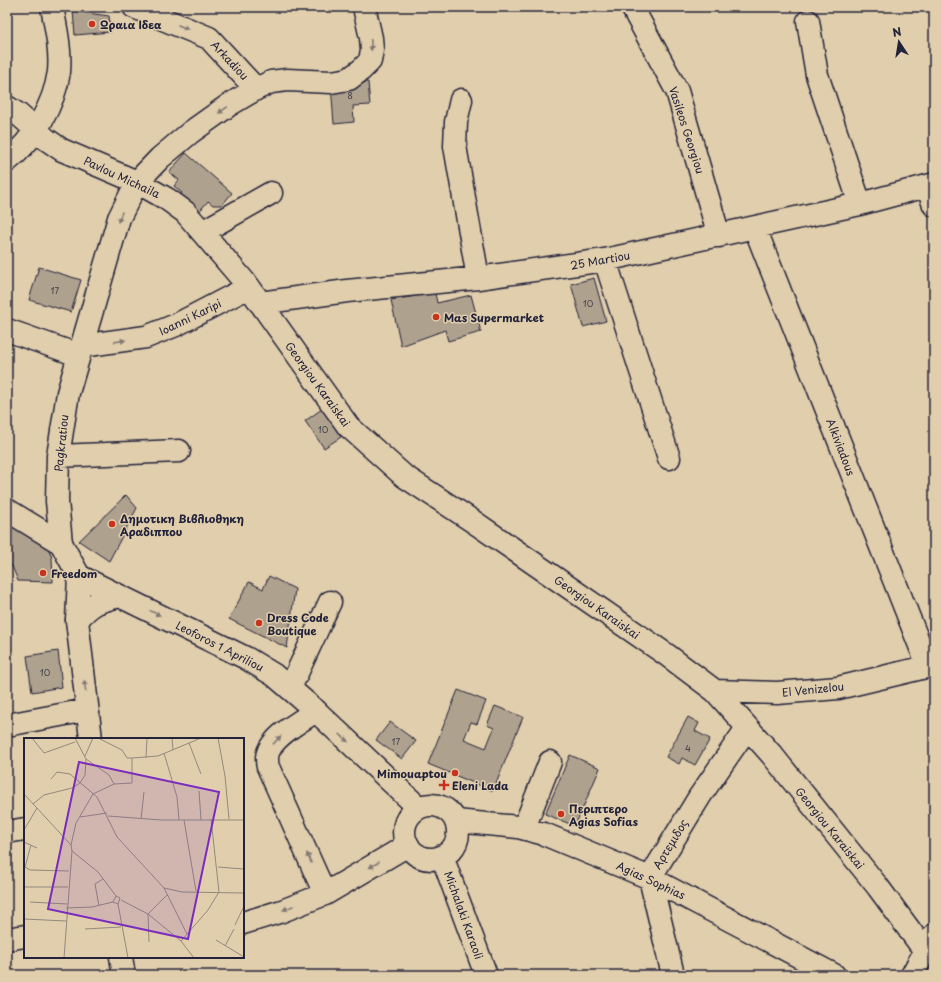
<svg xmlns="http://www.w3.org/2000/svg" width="941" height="982" font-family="'Playpen Sans',sans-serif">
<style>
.building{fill:#aea18e;stroke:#22223b}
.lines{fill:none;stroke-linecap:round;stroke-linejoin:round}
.minor-casing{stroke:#22223b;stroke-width:25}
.major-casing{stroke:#22223b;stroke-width:25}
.minor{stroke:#e0ceac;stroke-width:22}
.major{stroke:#e0ceac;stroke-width:22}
.oneway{fill:#817874}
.poi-dot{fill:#c8321e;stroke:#e0ceac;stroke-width:1.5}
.labels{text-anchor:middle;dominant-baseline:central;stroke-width:3;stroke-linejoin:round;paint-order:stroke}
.number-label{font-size:9px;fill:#454250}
.poi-label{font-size:11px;font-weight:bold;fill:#22223b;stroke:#e0ceac;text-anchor:start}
.street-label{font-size:11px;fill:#22223b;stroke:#e0ceac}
.inset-road{fill:none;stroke:#94897f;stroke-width:1}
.view{fill:#7b2cbf;fill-opacity:0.15;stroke:#7b2cbf;stroke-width:2}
.inset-edge{fill:none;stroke:#22223b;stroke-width:2}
</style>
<rect width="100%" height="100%" fill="#e0ceac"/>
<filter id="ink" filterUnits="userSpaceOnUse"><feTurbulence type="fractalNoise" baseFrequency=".025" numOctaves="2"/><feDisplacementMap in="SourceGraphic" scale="8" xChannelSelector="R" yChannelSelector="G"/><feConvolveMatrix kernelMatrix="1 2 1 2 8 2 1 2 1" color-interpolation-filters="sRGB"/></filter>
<g filter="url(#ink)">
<path class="building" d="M73,11L109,16L111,32L75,35Z
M368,82L370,105L353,106L354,122L334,124L331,85Z
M186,153L232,193L222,205H213L208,201L198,213L179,196L182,193L174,186L179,180L169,172Z
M39,267L81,280L71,312L29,300Z
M594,278L606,321L583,327L571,284Z
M435,293L437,303L471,295L481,332L448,341L445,330L401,346L391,300Z
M322,409L341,437L324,448L305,421Z
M126,495L137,508L109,561L79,541Z
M7,522L46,546L50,552L52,558L53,582L18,581L12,566L7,565Z
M269,576L295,589L287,648L229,619L249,582L263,589Z
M58,651L62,687L32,692L27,656Z
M458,690L486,701L477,724L471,722L464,739L486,748L494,728L487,725L495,706L523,717L493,791L428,764Z
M688,717L699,723L695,731L710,739L695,765L682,758L679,764L666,757Z
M390,722L416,741L402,759L376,740Z
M570,755L600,768L575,826L545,814Z"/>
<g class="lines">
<g class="minor-casing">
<path id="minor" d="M134,7L209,38L256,89
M632,7L677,91L719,236
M808,21L817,75L860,204
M461,100L456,122L455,146L478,278
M7,107L18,114L46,139L62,150L137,182L167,199L185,212L249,287L348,426L404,476L474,522L667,655L715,691L772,755L878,887L925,951
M7,161C34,140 54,105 59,72C61,50 56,28 52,7
M927,186L934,205
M755,228L928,666
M202,232L271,193
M605,260L669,458
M260,303L347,291L478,278L605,260L860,204L934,184
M7,330L78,355
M81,346L146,337L176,325L249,287
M58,456L179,451
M61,543L57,501L58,456L68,393L119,218L137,182L160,158L191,132L229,105L256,89L271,82L287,80L331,82L349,79L361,70L370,61L372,50L371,38L364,7
M79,576L77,620L91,739
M290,688L330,602
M715,691L777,693L838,688L934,665
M316,711C301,721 269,738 267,757C267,760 267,764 268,767L325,894
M7,725L87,710
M456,821L518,827L544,834L650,878L834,975
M524,828L550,762
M7,832L25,829
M243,923L282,911L325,894L408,845
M7,939L25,936
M121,957L124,975
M673,975L650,878L700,796L747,728
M912,975L934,935"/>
</g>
<g class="major-casing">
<path id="major" d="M7,510L61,543L79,576L246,658L274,675L316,711L419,808
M77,620C92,603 98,601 120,596
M404 832a27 27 0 1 1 54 0a27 27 0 1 1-54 0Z
M442,856L486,975"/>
</g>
<use href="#minor" class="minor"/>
<use href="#major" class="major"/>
</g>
<defs><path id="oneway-solid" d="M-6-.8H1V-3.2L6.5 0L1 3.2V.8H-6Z"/></defs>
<g class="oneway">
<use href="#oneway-solid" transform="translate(183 27) rotate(23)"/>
<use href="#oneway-solid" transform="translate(371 45) rotate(87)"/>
<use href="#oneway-solid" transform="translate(223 110) rotate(145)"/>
<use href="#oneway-solid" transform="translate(120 217) rotate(112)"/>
<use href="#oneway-solid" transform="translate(120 341) rotate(-9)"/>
<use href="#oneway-solid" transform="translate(155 613) rotate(26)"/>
<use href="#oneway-solid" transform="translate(85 686) rotate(-97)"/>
<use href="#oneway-solid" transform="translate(344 738) rotate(43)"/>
<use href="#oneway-solid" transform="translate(277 740) rotate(-47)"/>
<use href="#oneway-solid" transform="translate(309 858) rotate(-114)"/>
<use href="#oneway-solid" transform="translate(374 865) rotate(150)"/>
<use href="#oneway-solid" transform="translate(288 908) rotate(158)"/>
</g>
</g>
<g class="poi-dot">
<circle cx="92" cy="24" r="4"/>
<circle cx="436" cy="317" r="4"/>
<circle cx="112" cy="524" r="4"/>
<circle cx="43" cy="573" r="4"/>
<circle cx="259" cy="623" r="4"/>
<circle cx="455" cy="773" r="4"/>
<path d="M442 779h4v4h4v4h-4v4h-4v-4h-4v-4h4z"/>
<circle cx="561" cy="814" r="4"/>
</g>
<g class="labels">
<g class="number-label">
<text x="350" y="95">8</text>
<text x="55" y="290">17</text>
<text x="588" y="303">10</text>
<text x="323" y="429">10</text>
<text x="45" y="672">10</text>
<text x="396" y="741">17</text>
<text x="688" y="748">4</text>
</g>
<g class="poi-label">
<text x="100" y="24">Ωραια Ιδεα</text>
<text x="444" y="317">Mas Supermarket</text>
<text x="120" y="518">Δημοτικη Βιβλιοθηκη<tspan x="120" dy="13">Αραδιππου</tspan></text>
<text x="51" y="573">Freedom</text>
<text x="267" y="617">Dress Code<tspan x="267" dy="13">Boutique</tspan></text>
<text x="447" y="773" text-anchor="end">Mimouaptou</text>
<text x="452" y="785">Eleni Lada</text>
<text x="569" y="808">Περιπτερο<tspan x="569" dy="13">Agias Sofias</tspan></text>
</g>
<g class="street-label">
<text transform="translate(230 60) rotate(47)">Arkadiou</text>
<text transform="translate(687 130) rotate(72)">Vasileos Georgiou</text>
<text transform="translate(122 177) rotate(25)">Pavlou Michaila</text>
<text transform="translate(600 260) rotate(-10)">25 Martiou</text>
<text transform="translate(190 317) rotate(-26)">Ioanni Karipi</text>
<text transform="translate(318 384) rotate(54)">Georgiou Karaiskai</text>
<text transform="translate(61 443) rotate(-84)">Pagkratiou</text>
<text transform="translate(841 447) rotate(69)">Alkiviadous</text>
<text transform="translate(597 607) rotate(35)">Georgiou Karaiskai</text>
<text transform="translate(220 646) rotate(27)">Leoforos 1 Apriliou</text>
<text transform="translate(813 689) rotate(-6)">El Venizelou</text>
<text transform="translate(830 828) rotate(51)">Georgiou Karaiskai</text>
<text transform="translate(670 844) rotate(-59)">Αρτεμιδος</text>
<text transform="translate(651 880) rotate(25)">Agias Sophias</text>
<text transform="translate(464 915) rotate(70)">Michalaki Karaoli</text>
</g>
</g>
<g transform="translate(24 738)">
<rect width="220" height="220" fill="#e0ceac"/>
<path class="inset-road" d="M8,0L20,15L51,4M51,0L62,21L85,37L90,46M74,0L98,12L103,20H108L134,18L177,0M148,0L149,12M194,0L201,38L205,81M165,5L177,36M140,15L153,59L155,82M61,18L69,0M122,20L123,0M27,41L33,34L46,36L73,59L93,99L140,150L163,196M175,53L177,82M0,56L47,107L48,113L74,134L92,158L96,160L94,166M9,66L20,57L48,50L56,45L61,37L62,21M84,78L137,82H220M56,79L83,75M117,81L120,54M160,82L172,153M0,92L13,70M0,104L13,110M7,107L1,129L6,132L45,133M47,107L52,85L69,56L90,46L108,45V20M194,129L220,131M0,149H44M140,150L158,154L220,155M92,158L89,164L94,166M97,162L124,176L157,203L170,220M6,164L43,166M94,166L104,220M75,168L71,146L79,141M42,170L68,169L89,164M0,181L42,183M211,187L220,168M61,191L97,189M192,202L220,219M157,203L184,172L195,154L187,81M125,204L124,176L143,157M201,208L210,191M40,220L48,113"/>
<path class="view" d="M55,24L195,54L164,201L24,171Z"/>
<rect width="220" height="220" class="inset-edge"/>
</g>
<rect width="941" height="982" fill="none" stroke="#e0ceac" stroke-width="24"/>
<rect x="12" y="12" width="917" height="958" fill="none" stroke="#22223b" stroke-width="1.5" filter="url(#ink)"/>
<g transform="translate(899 42) rotate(348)" stroke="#e0ceac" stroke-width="3" paint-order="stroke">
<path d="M0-3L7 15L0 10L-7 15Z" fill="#22223b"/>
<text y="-6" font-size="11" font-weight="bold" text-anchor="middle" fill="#22223b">N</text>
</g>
</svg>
